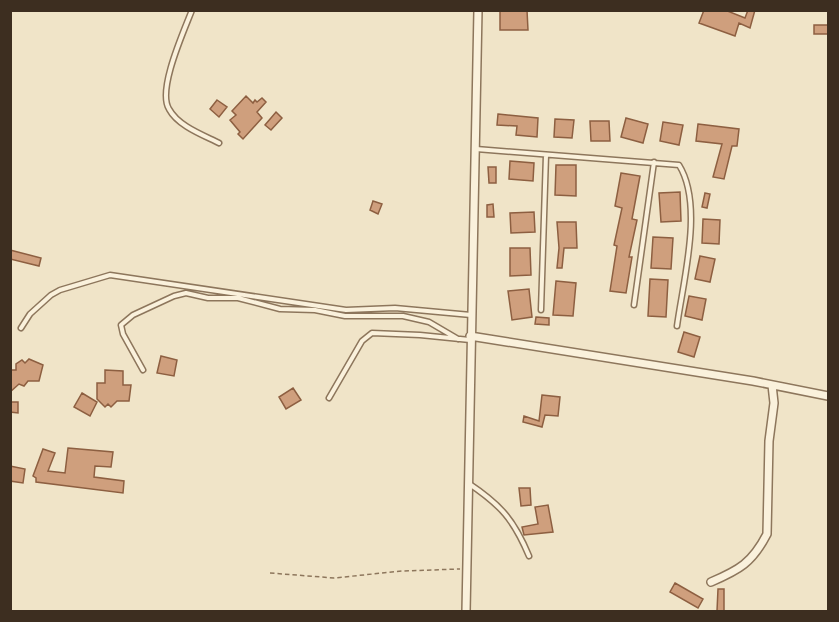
<svg xmlns="http://www.w3.org/2000/svg" width="839" height="622" font-family="'Roboto Serif',serif">
<style>
.building{fill:#cf9f7d;stroke:#8d5f41;stroke-width:1.5}
.lines{fill:none;stroke-linecap:round;stroke-linejoin:round}
.lane-casing{stroke:#8d765c;stroke-width:7}
.street-casing{stroke:#8d765c;stroke-width:10}
.path{stroke:#8d765c;stroke-width:1.5;stroke-dasharray:4.5 3;stroke-linecap:butt}
.lane{stroke:#faf1dc;stroke-width:4}
.street{stroke:#faf1dc;stroke-width:7}
</style>
<rect width="100%" height="100%" fill="#f0e4c8"/>
<path class="building" d="M500,10H527L528,30H500Z
M704,10H725L745,18L748,10H755L750,28L739,23L735,36L699,23Z
M814,25H828V34H814Z
M246,96L253,103L255,100L257,102L262,98L266,102L257,112L262,118L243,139L238,134L240,132L230,120L236,115L232,111Z
M217,100L227,107L219,117L210,109Z
M276,112L282,118L271,130L265,125Z
M498,114L538,118L537,137L516,135L517,126L497,125Z
M626,118L648,124L643,143L621,137Z
M555,119L574,120L572,138L554,137Z
M590,121H609L610,141H591Z
M663,122L683,125L679,145L660,141Z
M698,124L739,129L737,146H732L724,179L713,177L722,144L696,141Z
M510,161L534,163L533,181L509,179Z
M556,165H576V196L555,195Z
M488,167H496V183H489Z
M621,173L640,176L632,219L637,220L629,257H632L626,293L610,291L617,246L614,245L622,208L615,206Z
M680,192L681,221L661,222L659,193Z
M705,193L710,194L707,208L702,207Z
M373,201L382,204L378,214L370,210Z
M493,204L494,217H487V205Z
M534,212L535,232L511,233L510,213Z
M703,219L720,220L719,244L702,243Z
M557,222H576L577,248H564L562,268H557L559,248Z
M653,237L673,238L671,269L651,268Z
M510,248H530L531,275L510,276Z
M10,250L41,258L39,266L10,259Z
M700,256L715,259L710,282L695,279Z
M650,279L668,280L666,317L648,316Z
M556,281L576,283L573,316L553,315Z
M529,289L532,317L512,320L508,291Z
M689,296L706,299L702,320L685,316Z
M536,317L549,318V325L535,324Z
M684,332L700,337L694,357L678,352Z
M161,356L177,360L174,376L157,373Z
M29,359L43,365L39,381H28L24,386L19,384L10,392V370H16V364L22,360L25,363Z
M105,370L123,371V385H131L129,401H117L111,407L108,404L105,407L97,399V383H105Z
M293,388L301,400L286,409L279,397Z
M82,393L97,402L90,416L74,407Z
M542,395L560,397L558,416L545,415L542,427L523,422L524,416L539,421Z
M10,402H18V413L10,412Z
M68,448L113,452L111,467L95,466L94,477L124,481L123,493L36,482V478L33,476L43,449L55,453L48,471L65,473Z
M10,466L25,469L23,483L10,481Z
M519,488H530L531,505L521,506Z
M548,505L553,532L524,535L522,527L538,524L535,507Z
M675,583L703,599L698,608L670,592Z
M718,589H724V611H717Z"/>
<g class="lines">
<g class="lane-casing">
<path id="lane" d="M192,10C184,31 157,90 169,109C178,126 203,135 219,143
M476,149L679,165C704,205 683,281 677,326
M634,305L654,162
M541,310L546,155
M21,328L30,314L51,295L60,290L110,275L346,310L395,308L471,315
M143,370L123,334L121,325L133,315L174,296L186,293L208,298H238L280,309L315,310L345,316H403L429,322L458,339
M329,398L362,341L372,333L420,335L470,340
M468,483C501,505 514,520 529,556"/>
</g>
<g class="street-casing">
<path id="street" d="M470,336L753,381L828,396
M711,582C739,570 752,563 767,534L769,441L774,403L772,385
M466,612L478,10"/>
</g>
<path class="path" d="M270,573L334,578L402,571L460,569"/>
<use href="#lane" class="lane"/>
<use href="#street" class="street"/>
</g>
<rect width="839" height="622" fill="none" stroke="#3d2e20" stroke-width="24"/>
</svg>
